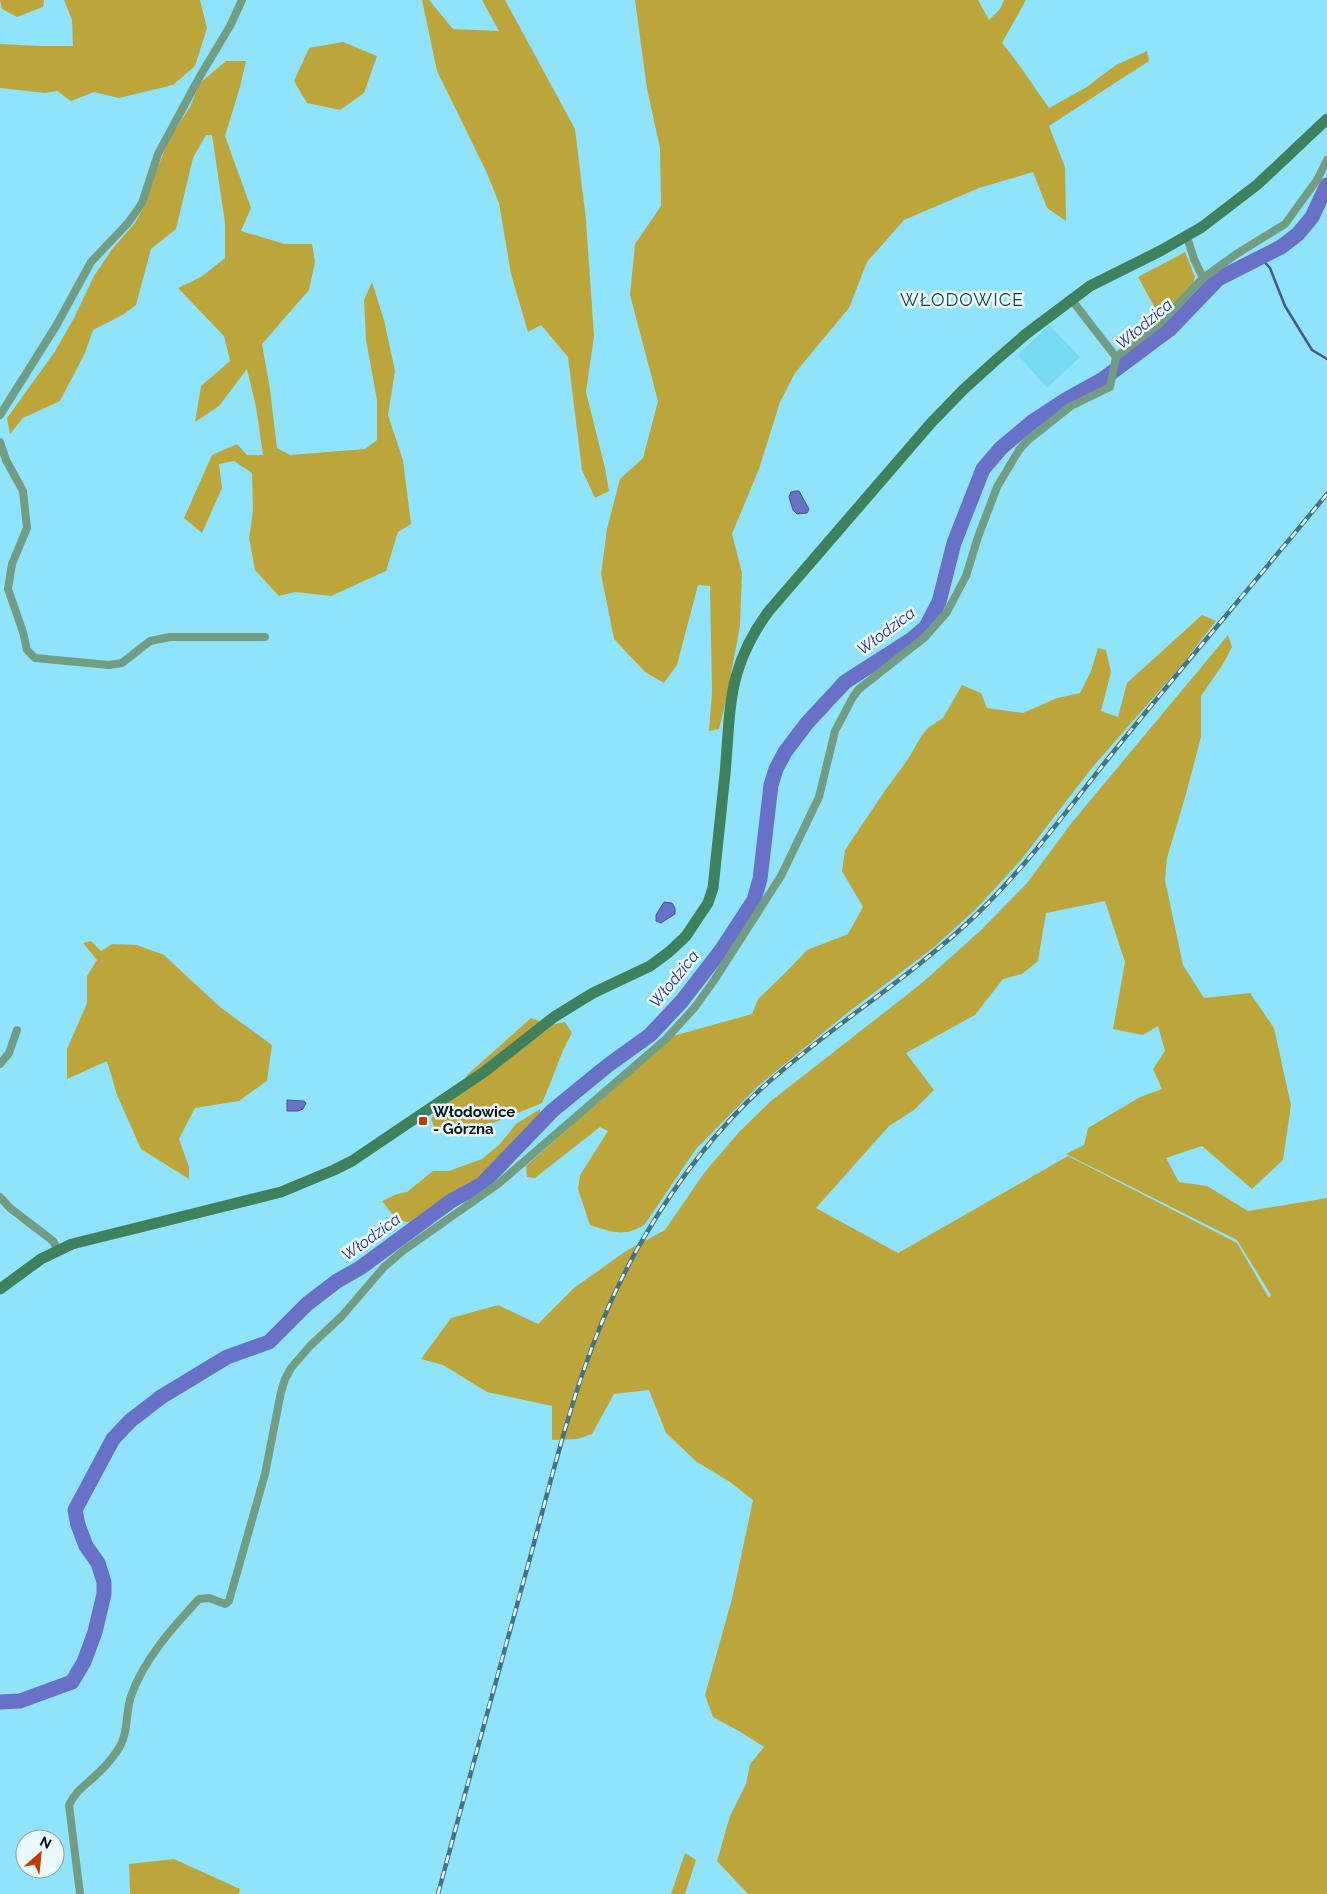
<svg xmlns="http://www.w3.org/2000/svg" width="1327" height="1894" font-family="Raleway,sans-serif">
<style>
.built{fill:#78d9f3}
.green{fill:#bca63c;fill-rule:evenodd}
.water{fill:#6870c7;stroke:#495492}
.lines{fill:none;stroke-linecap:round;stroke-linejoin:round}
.stream{stroke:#495492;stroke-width:2.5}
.river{stroke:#6870c7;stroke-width:15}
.street{stroke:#739d83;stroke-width:8}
.secondary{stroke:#3e815c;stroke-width:11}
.rail-casing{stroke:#437483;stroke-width:4.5}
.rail{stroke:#eafafe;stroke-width:2.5;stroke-dasharray:8;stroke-linecap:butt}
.poi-dot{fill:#c23b02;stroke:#eafafe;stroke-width:2}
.labels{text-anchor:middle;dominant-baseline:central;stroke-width:5;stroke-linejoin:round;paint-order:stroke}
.poi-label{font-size:15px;font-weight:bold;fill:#001117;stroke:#eafafe;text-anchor:start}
.water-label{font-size:16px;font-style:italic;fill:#302a91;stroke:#eafafe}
.quarter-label{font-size:18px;letter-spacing:1px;fill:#0f3f4a;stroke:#eafafe}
</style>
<rect width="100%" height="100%" fill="#8fe4fc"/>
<path class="built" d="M1049,325L1080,357L1047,388L1018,355Z"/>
<path class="green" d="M0,0H44L43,7L17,17L2,9Z
M64,0H200L207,28L195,66L173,85L119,98L94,92L71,101L57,91L45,93L0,88V44L41,46H73L72,20Z
M422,0H429L453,29L499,31L482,0H505L575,129L586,220L594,336L586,392L605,468L609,491L595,498L582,470L568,357L541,325L528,332L511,274L499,203L486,171L437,71Z
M635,0H978L989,20L1000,9L1004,0H1026L1002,43C1019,63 1033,86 1049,108L1085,88L1116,65L1147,51L1149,61L1049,126L1065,167L1066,221L1047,208L1033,172L979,188L904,220L867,262L849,308L795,373L780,402L759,469L732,534L742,573L740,626L725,705L719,729L709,731L712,692L710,586L698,585L677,665L664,683L645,672L614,639L601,574L607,529L620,479L643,458L658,401L630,295L635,244L661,206L660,148L647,89Z
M343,42L377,56L364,93L340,110L307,103L294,81L309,48Z
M226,61H246L240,87L225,136L251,208L241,231L285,244H312L315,262L309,290L262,344L270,389L277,448L290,455L365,449L377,440V400L366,340L364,300L372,282L384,320L395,371L388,415L403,460L411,524L398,532L386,571L331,596L295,592L279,596L255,570L249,538L253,511L252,473L234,461L219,464L222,488L202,533L184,518L212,455L237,444L247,455H263L256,407L247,369L219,406L195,422L201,386L230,361L224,336L178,288L201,277L225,258V223L212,135H206L193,158L176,229L151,249L136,305L124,314L93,330L85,353L60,401L23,418L10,434L7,418L54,353L74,318L94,276L113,248L135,223L146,203L151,183L170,138L191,105L200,83Z
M1185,252L1195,277L1193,284L1160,317L1138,277Z
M1202,615L1216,621L1181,666L1091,769L1021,860L977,908L933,948L846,1014L758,1086L696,1149L645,1224C625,1238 612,1232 590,1225L578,1189L580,1175L608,1131L600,1127L535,1178L527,1177L526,1166L673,1036L752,1014L758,999L785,973L807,950L848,934L863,907L842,871L845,850L884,792L908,759L922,735L929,727L943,718L962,685L981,693L987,708L1023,713L1057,698L1080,693L1091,671L1098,648L1106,650L1111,672L1101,711L1118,717L1127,683Z
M1228,635L1232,647L1223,664L1201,696V737L1186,794L1167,858L1165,880L1183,965L1204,998L1250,993L1274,1028L1291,1105L1283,1160L1252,1189L1202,1146L1166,1158L1179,1182L1207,1186L1248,1211L1327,1198V1894H748L717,1861L730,1816L746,1784L750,1764L764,1747L739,1731L713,1717L705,1695L732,1599L753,1500L730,1482L697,1462L666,1433L649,1390L614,1394L592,1434L578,1439L552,1440V1406L487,1392L443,1365L421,1359L451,1318L498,1305L538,1324L574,1288L626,1251L665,1230L704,1173L740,1131L771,1101L922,983L981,930L1027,883L1073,821ZM1105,901L1125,962L1113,1029L1143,1035L1158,1026L1165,1051L1153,1069L1162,1089L1140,1097L1088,1128L1084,1145L1066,1154L1237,1240L1271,1295L1269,1298L1237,1243L1068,1156L898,1253L816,1208L889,1126L914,1110L934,1090L906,1053L975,1015L1003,979L1022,974L1038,961L1046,913Z
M91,941L101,951L112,944L137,945L164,955L220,1007L272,1045L267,1081L239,1101L195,1108L179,1139L189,1167V1179L141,1149L117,1095L107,1061L67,1079V1049L87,1003V976L97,960L83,943Z
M531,1018L550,1025L565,1022L572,1033C559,1055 553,1080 542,1103L496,1122L436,1132L431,1118L454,1098L467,1075Z
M540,1109V1116L513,1144L472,1196L427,1226L397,1220L382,1201L397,1194L407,1192L433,1171H449L482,1159L500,1144L516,1124Z
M685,1853L696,1860L685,1894H671Z
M174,1859L240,1889L239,1894H130L129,1864Z"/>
<path class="water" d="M795,491H799L809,509L807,513L797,514L793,510L789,497L791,492Z
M664,902L672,903L675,908V914L661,923L656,921V915Z
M287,1100L304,1101L306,1103L303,1109L298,1111H287Z"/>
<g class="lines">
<path class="stream" d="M1260,257L1270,268L1285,306L1312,350L1327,359"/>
<path class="river" d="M0,1702L20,1701L72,1682L84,1662L95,1632L104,1594V1582L98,1563L86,1546L78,1525L75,1510L113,1439L130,1421L161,1397L227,1357L269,1342L307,1304L337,1281L360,1268L451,1201L482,1184L552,1111L607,1066L650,1035L682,1001L722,949L754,900L760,879L771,785L776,769L785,752L807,723L845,682L912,639L926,627L939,602L954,543L983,469L1001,448L1032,422L1067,399L1103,379L1170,329L1218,279L1281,247L1298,234L1312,217L1327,185"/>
<path class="street" d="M1187,237L1194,259L1203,278
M1116,357L1159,324L1203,278L1235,255L1285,224L1317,180L1327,160
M0,415L56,326L91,262L128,223L142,203L158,154L199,78L230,26L242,0
M0,442L6,460L23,491L27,528L12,564L8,589L23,632L27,650L35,658L109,665L122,663L150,641L170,637H265
M0,1064L9,1053L17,1030
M0,1197L10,1208L53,1241L58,1250
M80,1894L69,1805C75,1792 84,1786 94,1777C102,1770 111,1760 117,1751C129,1735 125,1714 131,1696C144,1659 173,1627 199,1599L209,1598L225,1604L229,1601L265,1474L281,1392L285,1379L291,1368L310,1346L342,1316L384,1267L404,1250L498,1184L666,1039L695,1007L713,982L781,876L819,797L835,731L853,697L859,689L925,637L947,612L966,576L978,537L997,487L1019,450L1028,440L1071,406L1110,387L1116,357L1071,299"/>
<path class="secondary" d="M0,1289L41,1259L72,1244L281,1192L334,1170L352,1161L484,1072L554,1017L593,993L650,966L669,952L686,936L708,903L713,888C717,850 721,812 725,774C731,708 726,670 768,612L931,423L964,389L995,361L1026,334L1090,286L1162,250L1202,227L1258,184L1327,119"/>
<g class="rail-casing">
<path id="rail" d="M438,1894C469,1778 501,1662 533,1547C562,1438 587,1332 646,1234C678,1180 717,1129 763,1087C831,1026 910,978 976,915C1030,863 1073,802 1119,745C1188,660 1258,578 1327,494"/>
</g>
<use href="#rail" class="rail"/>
</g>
<rect class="poi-dot" x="418" y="1116" width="10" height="10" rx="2.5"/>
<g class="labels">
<g class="poi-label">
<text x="433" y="1112">Włodowice<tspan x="433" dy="17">- Górzna</tspan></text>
</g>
<g class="water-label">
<text transform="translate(1144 324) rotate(-40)">Włodzica</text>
<text transform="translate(886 631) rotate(-37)">Włodzica</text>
<text transform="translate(674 979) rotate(-51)">Włodzica</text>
<text transform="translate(371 1237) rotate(-36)">Włodzica</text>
</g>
<g class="quarter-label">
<text x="962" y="299">WŁODOWICE</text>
</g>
</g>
<g transform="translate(40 1854) rotate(27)"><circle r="24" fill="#eafafe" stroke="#8c9da2"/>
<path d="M0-4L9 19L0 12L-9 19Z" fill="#c23b02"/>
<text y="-8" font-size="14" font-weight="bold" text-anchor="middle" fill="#001117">N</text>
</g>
</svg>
